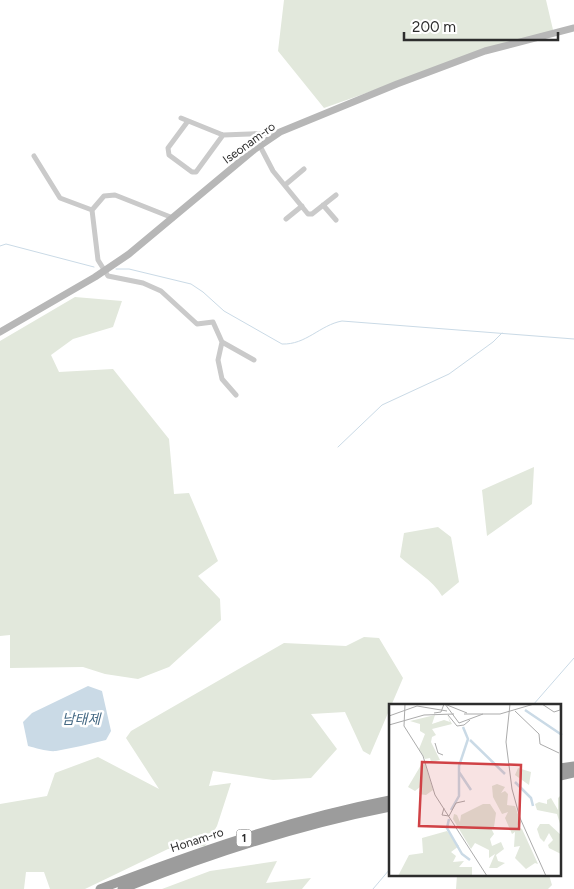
<svg xmlns="http://www.w3.org/2000/svg" width="574" height="889" font-family="Figtree,'Noto Sans KR',sans-serif">
<style>
.green{fill:#e2e8dc}
.water{fill:#cadae6}
.lines{fill:none;stroke-linecap:round;stroke-linejoin:round}
.stream{stroke:#cadae6;stroke-width:1}
.minor{stroke:#cacaca;stroke-width:5}
.secondary{stroke:#b7b7b7;stroke-width:7}
.trunk{stroke:#9c9c9c;stroke-width:9}
.labels{text-anchor:middle;dominant-baseline:central;stroke-width:5;stroke-linejoin:round;paint-order:stroke}
.shield{fill:#fff;stroke:#6c6c6c;stroke-width:1}
.shield-label{font-size:11px;font-weight:bold;fill:#2d2d2d}
.street-label{font-size:12px;fill:#2d2d2d;stroke:#fff}
.water-label{font-size:14px;font-style:italic;fill:#456984;stroke:#fff}
.inset-river{fill:none;stroke:#cadae6;stroke-width:2.5}
.inset-road{fill:none;stroke:#ababab;stroke-width:1}
.view{fill:#d04246;fill-opacity:0.15;stroke:#d04246;stroke-width:2.5}
.inset-edge{fill:none;stroke:#2d2d2d;stroke-width:2.5}
</style>
<rect width="100%" height="100%" fill="#fff"/>
<path class="green" d="M284,0H546L554,34L485,51L324,108L278,51Z
M75,297L122,301L113,327L73,339L51,355L59,372L113,369L169,439L174,494L189,493L218,561L198,576L220,599L221,620L169,667L138,679L105,674L83,667L10,668V635L0,636V341Z
M534,467L532,504L487,536L482,490Z
M438,527L451,537L459,582L442,596C433,580 414,570 400,557L404,533Z
M364,637L379,638L403,678L370,755L363,751L345,712L311,714L337,749L311,778L273,780L213,771L209,786L231,783L217,826L205,846L168,849L85,889H50L44,872H26L24,889H0V804L47,796L55,773L98,757L159,789L126,738L131,731L284,643L346,646Z
M277,861L266,883L311,878L302,889H162L210,871Z
M457,875H549L552,885L548,889H456Z"/>
<path class="water" d="M88,686L102,691L111,731L106,740C89,744 73,748 56,751C48,752 36,748 28,746L23,722L32,713Z"/>
<g class="lines">
<path class="stream" d="M0,246L6,244L94,267
M116,269H129L191,284L203,292L224,311L282,344C306,345 320,325 342,321L574,339
M338,447L382,405L449,374L493,342L502,333
M533,705L574,658
M373,889L390,869"/>
<path class="minor" d="M181,118L223,135L277,133
M188,121L168,148L169,155L192,172H196L223,135
M254,134L257,139L256,148
M260,146L273,171L308,214H312L336,195
M34,156L60,198L92,210
M285,185L304,169
M323,205L336,220
M173,218L115,195L104,196L92,210L98,260L108,276L143,283L161,291L197,324L213,322L222,342L218,360L222,379L236,395
M286,219L302,206
M222,342L254,360"/>
<path class="secondary" d="M0,332L95,277L129,254L255,149L280,132L397,84L485,51L574,28"/>
<path class="trunk" d="M560,768L574,766
M560,776L574,773
M100,889C195,853 291,819 390,800
M122,889C209,854 298,825 390,807"/>
</g>
<g class="labels">
<rect class="shield" x="236.5" y="829.5" width="15" height="17" rx="4"/>
<g class="shield-label">
<text x="244" y="838">1</text>
</g>
<g class="street-label">
<text transform="translate(249 143) rotate(-36)">Iseonam-ro</text>
<text transform="translate(197 840) rotate(-18)">Honam-ro</text>
</g>
<g class="water-label">
<text x="81" y="719">남태제</text>
</g>
</g>
<g transform="translate(389 704)">
<rect width="172" height="172" fill="#fff"/>
<path d="M46,11L43,20L55,16L61,18L58,11L63,20L43,25L47,31L43,33L42,38L51,56L42,58L41,54L36,55L30,45L36,30L31,27V20L21,17ZM36,60L44,86L37,91L30,90L31,83L26,87L19,83L32,61ZM129,64L142,68L140,81L126,71ZM108,80L116,83L112,89L116,87L119,90L118,101L126,102L132,119L128,122L133,125L149,160L146,159L137,165L126,154L131,142L125,143L126,128L123,130L116,114L119,108L113,110L104,93L103,82ZM172,91L173,123H172L168,110L148,106L146,100L150,98L158,100V96L162,94L169,106V94ZM94,100H101L107,109L105,123L102,124L105,130L101,135L103,142L112,138L115,145L107,151L109,157L116,159L108,164H100L106,150L100,154V146L86,139L82,145L64,115L65,110L68,111L71,118L72,111ZM151,120H160L172,131V150L160,144L159,141L164,136L160,129L155,138L151,134L148,125ZM58,127L70,142L62,148L67,152L64,158L75,157L70,163H83V172H9L20,151L34,149L33,134Z" fill="#e2e8dc"/>
<path class="inset-river" d="M136,6L173,31M81,36L116,70M70,68L82,86M126,78L142,94L144,102M62,106L70,92V62L79,35L74,23M60,115L58,124L73,150L81,156"/>
<path class="inset-road" d="M16,0L15,22L34,52L46,91L98,172M56,0L70,19L94,10M121,0L117,38L123,85L131,114L157,172M153,0L165,8L171,6V0M58,1L78,9M126,7L150,30L151,40L170,49M45,9L52,8L55,0M75,10H111L145,0M59,11L68,22L75,21L81,16M0,12L28,2L58,7M0,21L35,11L65,10M46,39L49,49L54,51M55,104L53,111L60,112L67,99L76,97"/>
<path class="view" d="M33,58L132,61L130,125L30,122Z"/>
<rect width="172" height="172" class="inset-edge"/>
</g>
<path d="M404 32v8h154v-8" fill="none" stroke="#2d2d2d" stroke-width="2.5"/>
<text x="412" y="32" font-size="15" fill="#2d2d2d" stroke="#ffffff" stroke-width="4" paint-order="stroke">200 m</text>
</svg>
